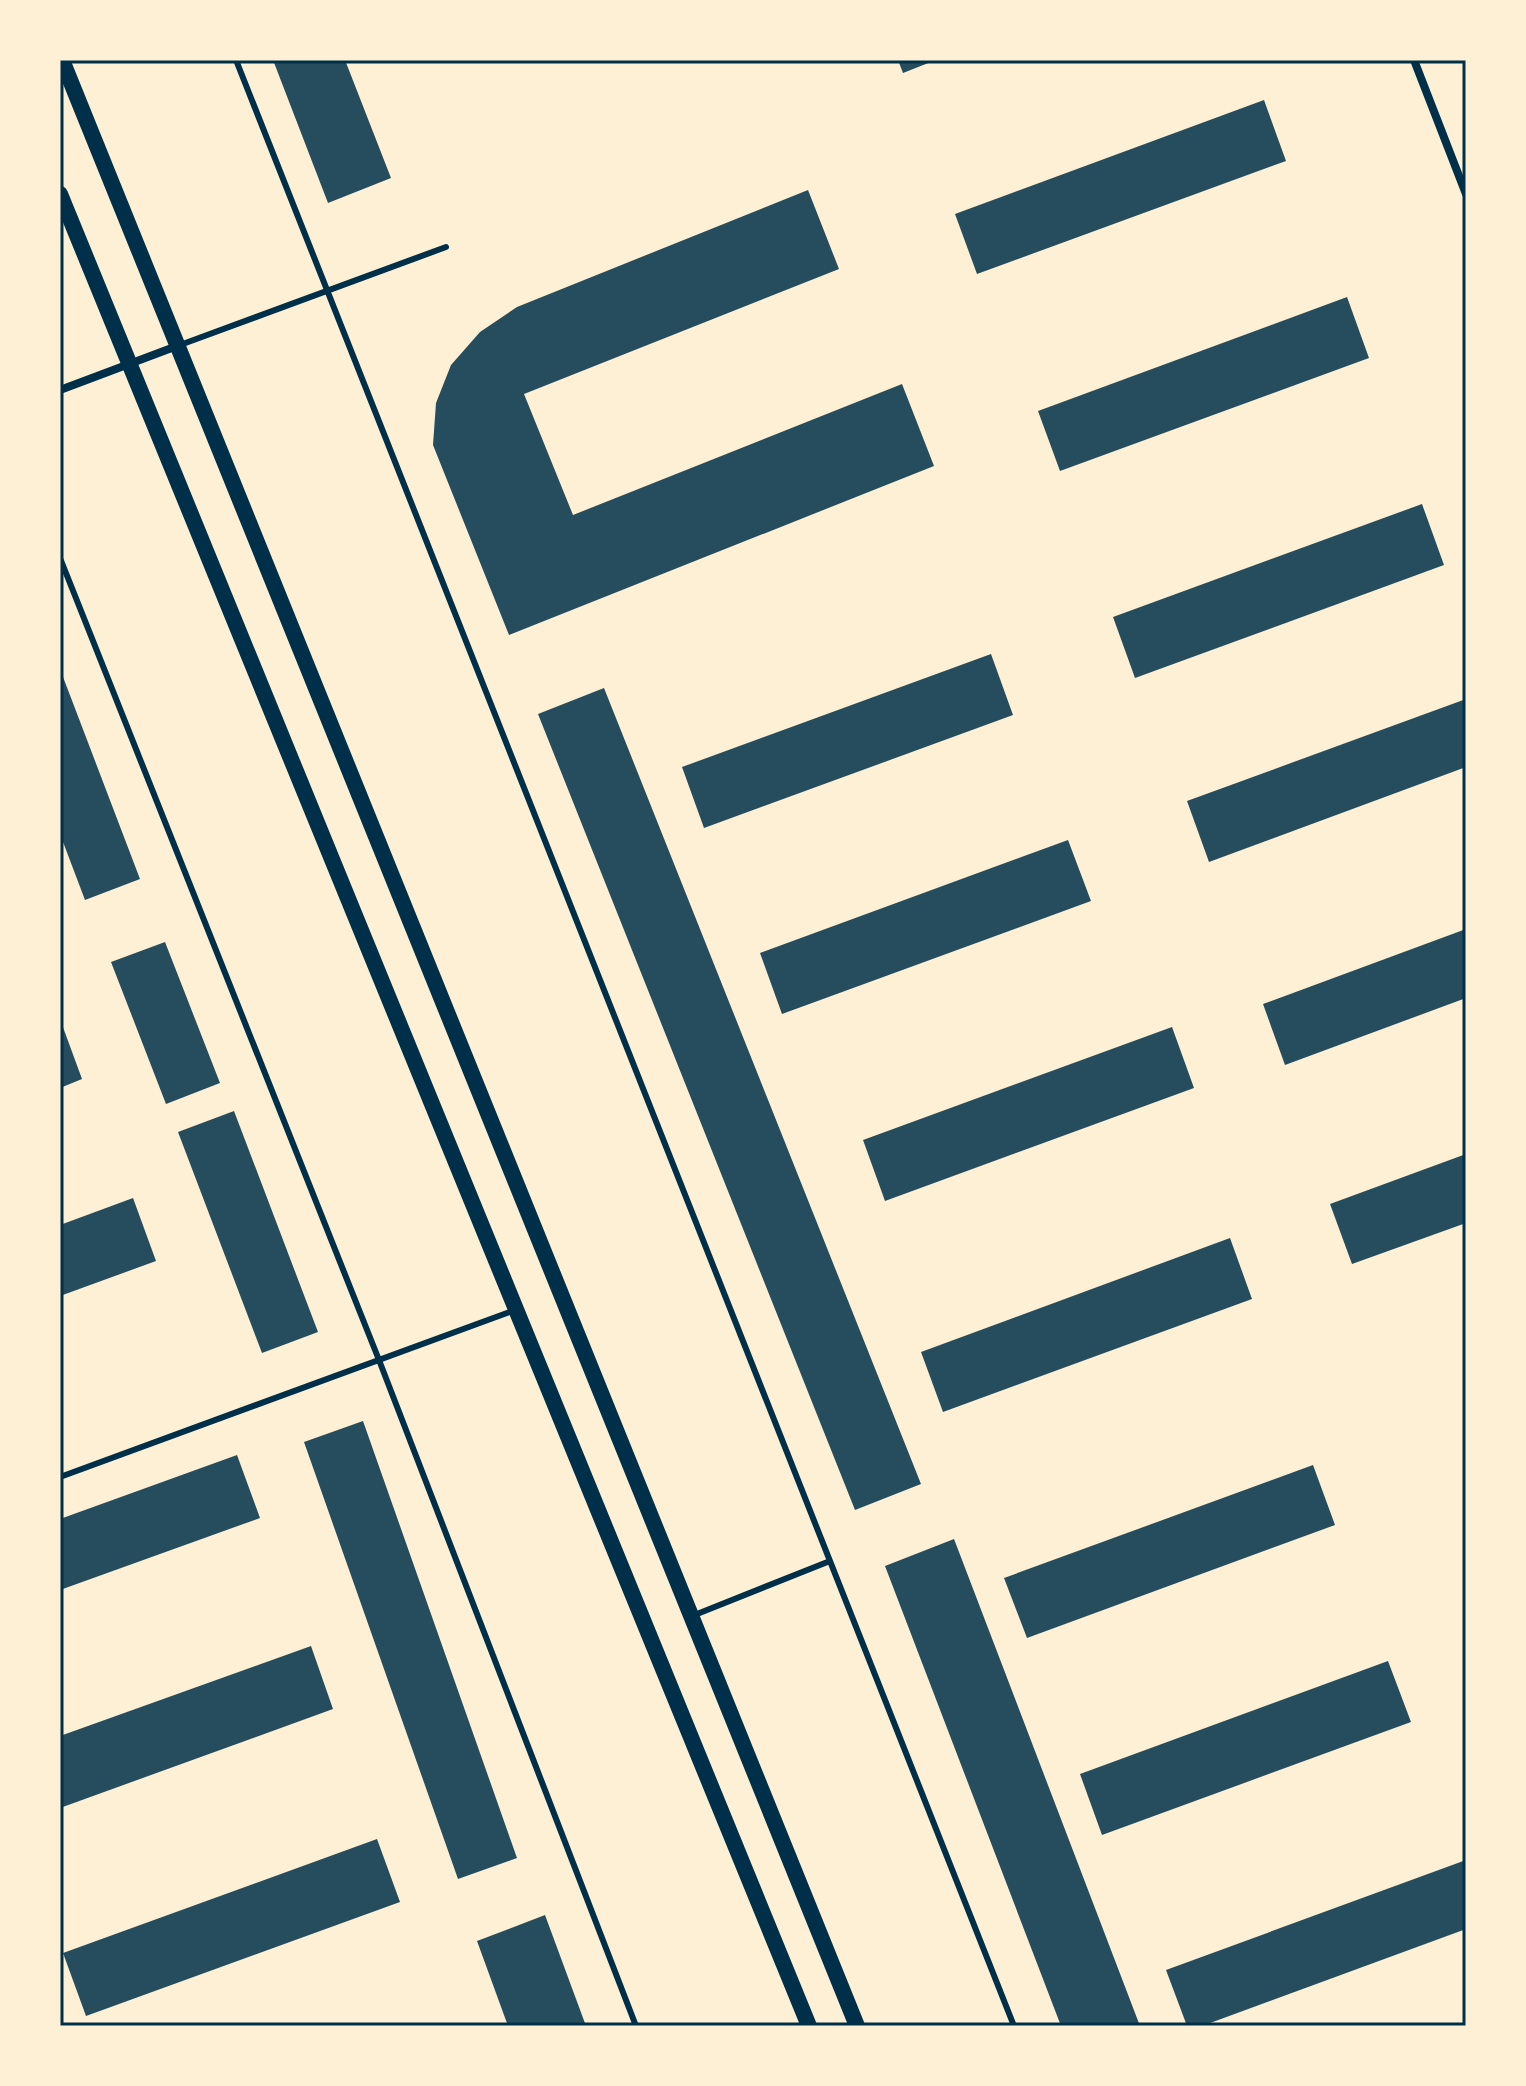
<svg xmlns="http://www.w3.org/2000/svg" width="1526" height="2086" font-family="'Crimson Pro',serif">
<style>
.building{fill:#264d5e}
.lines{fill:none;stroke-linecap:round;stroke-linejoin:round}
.service{stroke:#003049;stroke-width:6}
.minor{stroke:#003049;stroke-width:8}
.secondary{stroke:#003049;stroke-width:16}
.neatline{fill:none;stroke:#003049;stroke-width:3}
</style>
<rect width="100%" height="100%" fill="#fdf0d5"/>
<path class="building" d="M273,60H345L391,178L328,203Z
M898,60H936L903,73Z
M1264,100L1286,161L977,274L955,214Z
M808,190L839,269L524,394L573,515L902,384L934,466L509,635L433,445L436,403L451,365L480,332L517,307Z
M1347,297L1369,358L1060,471L1038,411Z
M1422,504L1444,565L1135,678L1113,617Z
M991,654L1013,715L704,828L682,767Z
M60,669L140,879L85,900L60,834Z
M604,688L921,1484L855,1510L538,714Z
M1466,699V767L1209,862L1187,801Z
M1068,840L1091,901L782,1014L760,953Z
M1466,929V998L1285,1065L1263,1004Z
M165,942L220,1083L166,1104L111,962Z
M60,1019L82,1079L60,1088Z
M1172,1027L1194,1088L885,1201L863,1140Z
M234,1111L318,1332L262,1353L178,1132Z
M1466,1154V1223L1352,1264L1330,1204Z
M133,1198L156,1261L60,1296V1225Z
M1230,1238L1252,1299L943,1412L921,1352Z
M363,1421L517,1858L458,1879L304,1442Z
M237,1455L260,1518L60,1590V1519Z
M1313,1465L1335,1525L1027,1638L1004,1578Z
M954,1539L1140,2026H1061L885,1566Z
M311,1646L333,1709L60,1808V1736Z
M1388,1661L1411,1722L1102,1835L1080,1774Z
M377,1839L400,1902L86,2016L63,1953Z
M1466,1860V1929L1202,2026H1187L1166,1970Z
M545,1915L586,2026H508L477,1941Z"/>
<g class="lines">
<path class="service" d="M236,60L1014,2026
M180,345L446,247
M60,558L379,1360L636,2026
M60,1477L515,1310
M692,1616L830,1561"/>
<path class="minor" d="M1414,60L1466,194
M60,390L177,346"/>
<path class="secondary" d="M62,60L857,2026
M60,194L809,2026"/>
</g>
<rect width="1526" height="2086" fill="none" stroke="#fdf0d5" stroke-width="124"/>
<rect x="62" y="62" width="1402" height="1962" class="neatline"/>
</svg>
